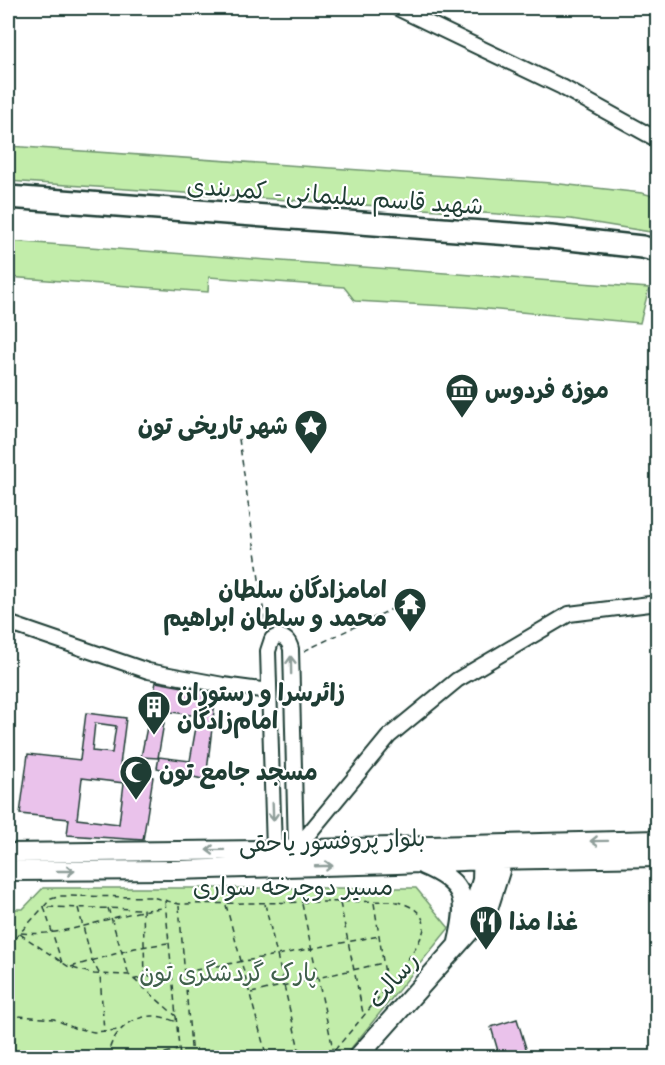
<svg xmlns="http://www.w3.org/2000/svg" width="665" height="1065" font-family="Caveat,'Playpen Sans Arabic',sans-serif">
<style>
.green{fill:#c2edaa;stroke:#70956f;stroke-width:1.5}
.building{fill:#eac2eb;stroke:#1f3d34;stroke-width:1.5;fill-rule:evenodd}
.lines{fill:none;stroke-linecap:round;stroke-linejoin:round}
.minor-casing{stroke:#1f3d34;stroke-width:18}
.major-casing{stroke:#1f3d34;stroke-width:22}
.highway-casing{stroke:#1f3d34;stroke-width:26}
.path{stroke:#1f3d34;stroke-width:1.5;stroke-dasharray:6 4.5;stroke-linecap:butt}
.minor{stroke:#fff;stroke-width:14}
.major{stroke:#fff;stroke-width:18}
.highway{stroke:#fff;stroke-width:21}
.oneway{stroke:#8f9e9a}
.labels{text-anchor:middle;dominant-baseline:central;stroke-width:4.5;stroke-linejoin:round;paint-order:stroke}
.street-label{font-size:24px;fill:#1f3d34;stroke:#fff}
.poi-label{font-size:24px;font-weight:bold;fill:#1f3d34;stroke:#fff;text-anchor:start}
.park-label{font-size:24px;fill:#40604c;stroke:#fff}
</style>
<rect width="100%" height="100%" fill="#fff"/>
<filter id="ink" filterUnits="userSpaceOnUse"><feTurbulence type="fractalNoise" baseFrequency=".0167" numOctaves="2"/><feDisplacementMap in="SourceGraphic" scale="12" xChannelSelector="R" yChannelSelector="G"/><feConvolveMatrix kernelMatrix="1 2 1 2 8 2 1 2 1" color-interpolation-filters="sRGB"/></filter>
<g filter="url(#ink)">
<path class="green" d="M8,146L551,183L642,193L657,197V233L571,219L8,181Z
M8,241L649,288L640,323L466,307L355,301L344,287L209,277L208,292L8,277Z
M43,888H416L449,928L344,1057H8V909H23Z"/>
<path class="building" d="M156,682L216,693L206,780L157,768L159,757L190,761L198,716L166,711L158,758L141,757Z
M86,713L126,718L120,765L131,766L135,771L153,777L143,840L67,835L69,819L20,814L28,754L80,760ZM95,723L116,726L112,753L92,751ZM82,778L124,783L119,824L77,819Z
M517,1019L529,1058H500L491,1027Z"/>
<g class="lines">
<g class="minor-casing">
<path id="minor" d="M397,8L562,87L658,140
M8,623L148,671L223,685L269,691
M296,849L389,736L457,680L569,614L658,603
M274,850L268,651L272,639L278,636C286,638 289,641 291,649L296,849"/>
</g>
<g class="major-casing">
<path id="major" d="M8,853L274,850L658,840
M423,865C466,883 468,899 458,942
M8,871L175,870L397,864L484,860L658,857
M468,926L482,880L483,848
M357,1058L487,912L500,871L503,847"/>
</g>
<g class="highway-casing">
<path id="highway" d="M8,197L551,237L642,247L658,251"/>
</g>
<path class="path" d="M239,439L266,628
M304,651L392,609
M165,901L180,1058
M340,903L363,1013
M374,903L387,987
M265,904L301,1058
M302,904L333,1049
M226,905L267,1058
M179,906L192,1058
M78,908L92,960L100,975L104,1032
M108,908L129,975
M21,933C71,938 116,911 165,908
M20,934L69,967L94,974L129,975L176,1016
M8,946L51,899L61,896L152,897L179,904L392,901C407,903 425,911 424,928C422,951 346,1036 328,1058
M62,963L44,907L143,909L145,976L133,980
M71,967L135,948L168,943
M185,972L379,936
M146,976H171
M8,983C15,993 14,1002 8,1012
M251,993L383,963
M8,1015L54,1019L74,1028L94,1032L119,1030
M108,1058C109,1035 130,1016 153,1016C161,1016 169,1019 177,1022
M144,1058L178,1050"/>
<use href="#minor" class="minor"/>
<use href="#major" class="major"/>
<use href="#highway" class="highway"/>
</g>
<defs><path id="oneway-shaft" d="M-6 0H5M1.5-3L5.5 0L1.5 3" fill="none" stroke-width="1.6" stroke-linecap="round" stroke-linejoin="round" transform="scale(1.5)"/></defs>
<g class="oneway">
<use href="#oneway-shaft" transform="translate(291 665) rotate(-91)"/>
<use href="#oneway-shaft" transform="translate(273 812) rotate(88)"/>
<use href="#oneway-shaft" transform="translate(599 841) rotate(179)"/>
<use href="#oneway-shaft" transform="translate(215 850) rotate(179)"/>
<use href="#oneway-shaft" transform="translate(324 866) rotate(-2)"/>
<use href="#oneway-shaft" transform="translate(66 871)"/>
</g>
</g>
<defs>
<g id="museum-pin" transform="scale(1.725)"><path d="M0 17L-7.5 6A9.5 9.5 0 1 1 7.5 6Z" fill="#1f3d34" stroke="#fff"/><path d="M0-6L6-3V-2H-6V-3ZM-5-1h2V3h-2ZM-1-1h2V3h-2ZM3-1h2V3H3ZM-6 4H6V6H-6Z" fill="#fff"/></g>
<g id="sight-pin" transform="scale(1.725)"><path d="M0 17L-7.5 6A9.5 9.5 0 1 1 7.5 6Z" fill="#1f3d34" stroke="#fff"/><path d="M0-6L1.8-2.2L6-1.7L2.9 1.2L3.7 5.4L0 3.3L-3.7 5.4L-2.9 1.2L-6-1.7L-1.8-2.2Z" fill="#fff"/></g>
<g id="temple-pin" transform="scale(1.725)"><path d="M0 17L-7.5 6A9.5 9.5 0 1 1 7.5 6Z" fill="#1f3d34" stroke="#fff"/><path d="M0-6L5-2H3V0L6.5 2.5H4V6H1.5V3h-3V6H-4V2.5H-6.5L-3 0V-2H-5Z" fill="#fff"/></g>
<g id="building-pin" transform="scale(1.725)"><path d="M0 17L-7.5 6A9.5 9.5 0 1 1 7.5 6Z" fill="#1f3d34" stroke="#fff"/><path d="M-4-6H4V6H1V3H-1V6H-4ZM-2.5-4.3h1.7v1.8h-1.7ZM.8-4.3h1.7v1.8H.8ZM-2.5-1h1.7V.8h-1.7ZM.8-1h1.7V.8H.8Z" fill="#fff"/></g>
<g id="mosque-pin" transform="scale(1.725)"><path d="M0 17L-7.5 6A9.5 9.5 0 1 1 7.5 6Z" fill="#1f3d34" stroke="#fff"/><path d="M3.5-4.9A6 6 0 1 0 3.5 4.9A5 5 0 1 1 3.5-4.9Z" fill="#fff"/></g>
<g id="restaurant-pin" transform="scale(1.725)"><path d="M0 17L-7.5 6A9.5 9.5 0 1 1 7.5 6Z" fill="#1f3d34" stroke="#fff"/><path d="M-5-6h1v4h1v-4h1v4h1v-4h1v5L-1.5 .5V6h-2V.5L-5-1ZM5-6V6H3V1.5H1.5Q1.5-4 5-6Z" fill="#fff"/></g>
</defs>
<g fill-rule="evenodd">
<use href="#museum-pin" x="462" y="390"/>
<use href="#sight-pin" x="311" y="426"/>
<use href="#temple-pin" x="410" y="604"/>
<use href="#building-pin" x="154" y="707"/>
<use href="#mosque-pin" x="136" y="772"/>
<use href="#restaurant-pin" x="486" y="922"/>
</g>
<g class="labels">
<g class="street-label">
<text transform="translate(335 196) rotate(4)">شهید قاسم سلیمانی - کمربندی</text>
<text transform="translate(332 841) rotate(-2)">بلوار پروفسور یاحقی</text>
<text x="293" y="887">مسیر دوچرخه سواری</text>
<text transform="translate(393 980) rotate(-49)">رسالت</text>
</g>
<g class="poi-label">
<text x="485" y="390">موزه فردوس</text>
<text x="288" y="426" text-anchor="end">شهر تاریخی تون</text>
<text x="387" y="590" text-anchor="end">امامزادگان سلطان<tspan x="387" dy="28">محمد و سلطان ابراهیم</tspan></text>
<text x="177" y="693">زائرسرا و رستوران<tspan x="177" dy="28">امام‌زادگان</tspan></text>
<text x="159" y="772">مسجد جامع تون</text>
<text x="509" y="922">غذا مذا</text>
</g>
<g class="park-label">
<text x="228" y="973">پارک گردشگری تون</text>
</g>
</g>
<rect width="665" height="1065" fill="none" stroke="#fff" stroke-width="30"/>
<rect x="15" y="15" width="635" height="1035" fill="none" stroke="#1f3d34" stroke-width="2" filter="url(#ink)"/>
</svg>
